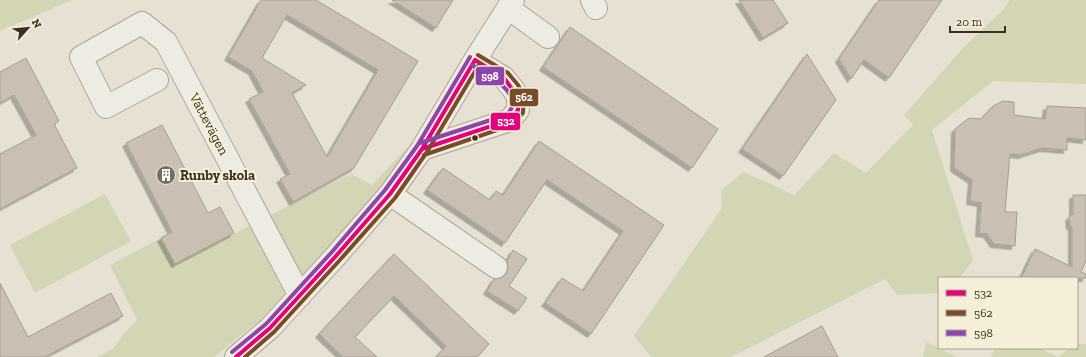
<svg xmlns="http://www.w3.org/2000/svg" width="1086" height="357" font-family="'Zilla Slab',serif">
<style>
.green{fill:#d3d5b5}
.building{fill:#c9c0b3;stroke:#a69d91;fill-rule:evenodd;filter:url(#shadow)}
.lines{fill:none;stroke-linecap:round;stroke-linejoin:round}
.minor-casing{stroke:#aca69a;stroke-width:24}
.minor{stroke:#eeebe3;stroke-width:22}
.bus-1-casing{stroke:#f5efd9;stroke-width:7}
.bus-2-casing{stroke:#f5efd9;stroke-width:7}
.bus-3-casing{stroke:#f5efd9;stroke-width:7}
.bus-1{stroke:#e5007d;stroke-width:4}
.bus-2{stroke:#7a4b2a;stroke-width:4}
.bus-3{stroke:#8e44ad;stroke-width:4}
.bus-dot{fill:#3b2f21;stroke:#f5efd9;stroke-width:1.5}
.labels{text-anchor:middle;dominant-baseline:central;stroke-width:4;stroke-linejoin:round;paint-order:stroke}
.street-label{font-size:14px;fill:#3b2f21;stroke:#f5efd9}
.poi-label{font-size:14px;font-weight:bold;fill:#3b2f21;stroke:#f5efd9;text-anchor:start}
.line-badge{stroke:#f5efd9;stroke-width:1.5}
.badge-label{font-size:11px;text-anchor:middle;font-weight:bold;fill:#fff}
</style>
<defs>
<filter id="shadow"><feDropShadow dx="-3.5" dy="3.5" stdDeviation="0" flood-color="#0004"/></filter>
</defs>
<rect width="100%" height="100%" fill="#e6e1d2"/>
<path class="green" d="M0,0H72L0,31Z
M1010,0H1086V84L993,81L932,130L973,260L960,278H939V293L897,295L885,279L731,357H651L634,336L722,208L721,190L744,172L794,195L834,153L866,173L913,125L904,115L964,47L1001,12Z
M407,148H410L384,186L359,217L266,315L214,357H97L114,348L124,333L137,320L110,265L161,238L175,264L351,174L372,185Z
M105,194L131,241L35,293L10,245Z
M926,342L957,357H923Z
M1077,344H1086V357H991L995,348H1039L1058,357L1070,348H1077Z"/>
<path class="building" d="M261,0H316L418,61L354,168L293,202L280,179L290,174L249,99L263,92L252,71L228,57ZM287,15L378,70L327,157L292,93L306,85L262,58Z
M392,0H453L436,28Z
M739,0H773L788,23L763,38Z
M879,0H942L889,78L864,60L851,79L839,59Z
M570,27L718,129L692,168L543,67Z
M807,54L836,100L783,176L742,149Z
M26,58L59,121L54,124L77,168L0,209V154L36,135L14,95L0,103V72Z
M1003,101L1014,102V115L1045,119L1047,106L1086,108V140L1067,138V150L1043,148L1021,155L1010,154L1005,212H1017L1015,246L994,244L987,234L979,233L981,203L970,201L972,180L954,168L955,129L969,118L981,119L993,106Z
M162,125L208,213L220,207L234,233L175,264L161,238L172,232L126,143Z
M539,141L664,225L591,334L545,303L562,278L583,291L623,231L547,180L505,243L427,190L443,168L490,200L496,191L503,195Z
M1073,195H1086V261L1081,272L1086,274V278H1078L1077,279V278H1021L1035,249L1072,267V227L1070,226L1069,217L1073,214Z
M513,250L527,259L509,286L527,298L518,311L487,291L494,279L501,278L506,274L508,268L507,261Z
M394,254L489,344L477,357H436L446,346L394,296L355,337L377,357H343L319,334Z
M0,283L28,337L111,293L123,316L45,357H0Z
M822,326L838,357H764Z"/>
<g class="lines">
<g class="minor-casing">
<path id="minor" d="M592,0L596,8
M508,8L548,37
M157,80L106,107L81,57L142,23L166,42L300,296
M422,149L510,120L518,110V97L513,89L504,78L475,60
M390,194L496,267
M236,357L270,328L335,257L390,194L422,149L475,60L513,0"/>
</g>
<use href="#minor" class="minor"/>
<g class="bus-1-casing">
<path id="bus-1" d="M422,149L510,120L518,110V97L504,78L475,60
M236,357L270,328L335,257L390,194L422,149L475,60"/>
</g>
<g class="bus-2-casing">
<path id="bus-2" d="M424,155L512,125L523,113L524,96L518,85L508,73L478,55
M245,357L274,332L339,261L395,198L427,152L480,63"/>
</g>
<g class="bus-3-casing">
<path id="bus-3" d="M420,143L506,115C508,113 511,110 512,107C517,89 484,73 472,65
M232,352L266,324L331,253L385,190L417,146L470,57"/>
</g>
<use href="#bus-1" class="bus-1"/>
<use href="#bus-2" class="bus-2"/>
<use href="#bus-3" class="bus-3"/>
</g>
<defs>
<g id="building-disc" transform="scale(1)"><circle r="9.5" fill="#776d5f" stroke="#f5efd9"/><path d="M-4-6H4V6H1V3H-1V6H-4ZM-2.5-4.3h1.7v1.8h-1.7ZM.8-4.3h1.7v1.8H.8ZM-2.5-1h1.7V.8h-1.7ZM.8-1h1.7V.8H.8Z" fill="#fff"/></g>
</defs>
<g fill-rule="evenodd">
<use href="#building-disc" x="166" y="175"/>
</g>
<circle class="bus-dot" cx="475" cy="138" r="3.5"/>
<g class="labels">
<g class="street-label">
<text transform="translate(209 124) rotate(62)">Vättevägen</text>
</g>
<g class="poi-label">
<text x="180" y="175">Runby skola</text>
</g>
</g>
<g class="line-badge">
<rect x="475" y="66" width="30" height="20" rx="4" fill="#8e44ad"/>
<rect x="509" y="88" width="30" height="19" rx="4" fill="#7a4b2a"/>
<rect x="490" y="112" width="31" height="19" rx="4" fill="#e5007d"/>
</g>
<g class="badge-label">
<text x="490" y="80">598</text>
<text x="524" y="101">562</text>
<text x="506" y="125">532</text>
</g>
<rect x="938" y="277" width="140" height="72" fill="#f5efd9" stroke="#aba28f"/>
<rect x="946" y="290" width="20" height="6" fill="#e5007d" stroke="#aba28f"/>
<text x="974" y="297" font-size="12" fill="#3b2f21">532</text>
<rect x="946" y="310" width="20" height="6" fill="#7a4b2a" stroke="#aba28f"/>
<text x="974" y="317" font-size="12" fill="#3b2f21">562</text>
<rect x="946" y="330" width="20" height="6" fill="#8e44ad" stroke="#aba28f"/>
<text x="974" y="337" font-size="12" fill="#3b2f21">598</text>
<g transform="translate(28 28) rotate(63)" stroke="#f5efd9" stroke-width="3" paint-order="stroke">
<path d="M0-3L7 15L0 10L-7 15Z" fill="#3b2f21"/>
<text y="-6" font-size="11" font-weight="bold" text-anchor="middle" fill="#3b2f21">N</text>
</g>
<path d="M950 26v6h55v-6" fill="none" stroke="#3b2f21" stroke-width="2"/>
<text x="956" y="26" font-size="12" fill="#3b2f21" stroke="#f5efd9" stroke-width="3" paint-order="stroke">20 m</text>
</svg>
